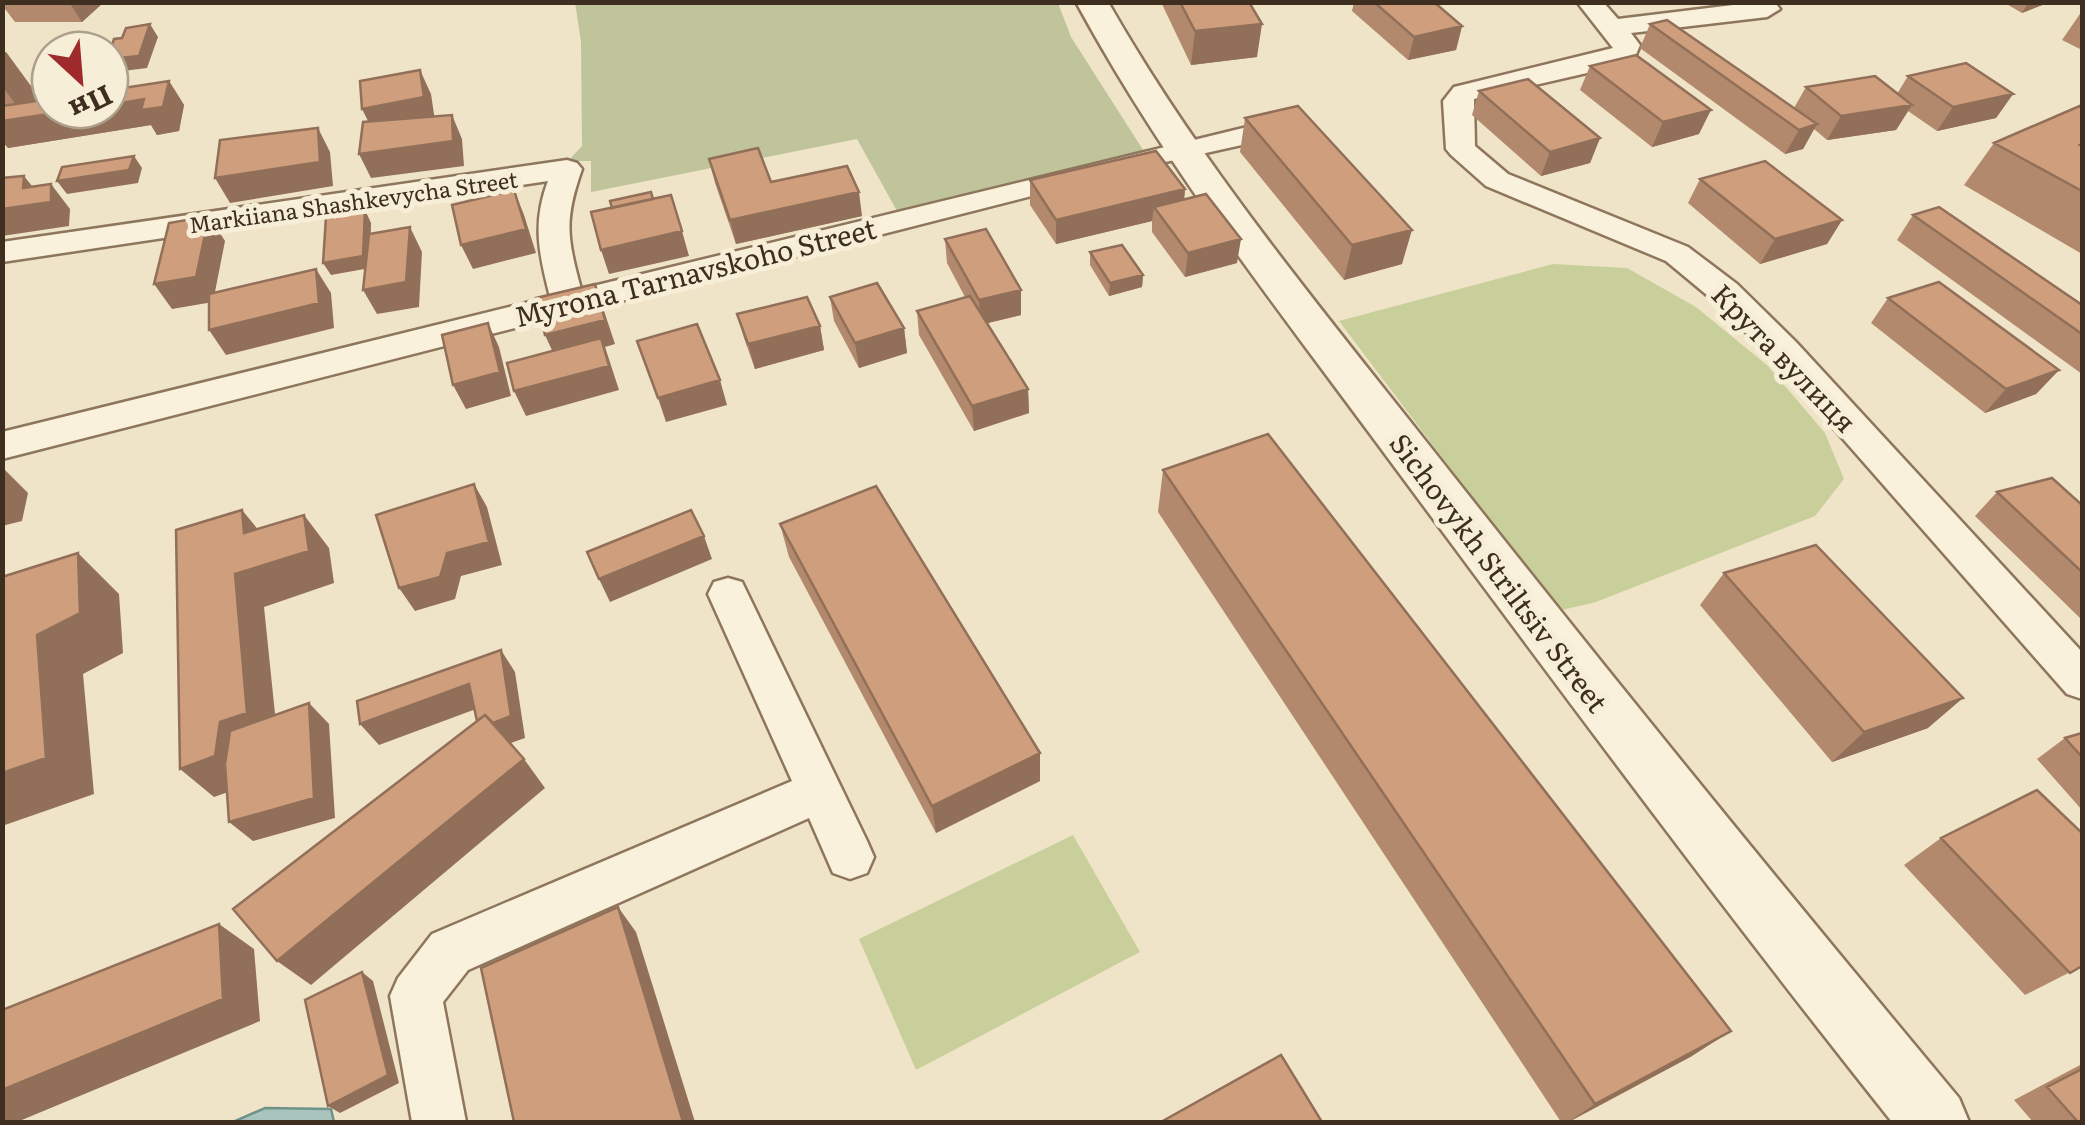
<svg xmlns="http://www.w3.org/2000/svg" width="2085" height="1125" font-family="Literata,serif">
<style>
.green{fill:#c9cf9b}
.cemetery{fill:#bfc49a}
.water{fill:#a9c4bc;stroke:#6f938a;stroke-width:2.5}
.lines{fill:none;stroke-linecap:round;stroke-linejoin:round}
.minor-casing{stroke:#8d765c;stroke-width:5}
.tertiary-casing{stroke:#8d765c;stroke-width:5}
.minor{fill:#faf1dc;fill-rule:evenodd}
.tertiary{fill:#faf1dc;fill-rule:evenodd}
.wall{fill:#b2896c}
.shaded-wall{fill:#916f58}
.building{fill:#cf9f7d;stroke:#916f58;stroke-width:2.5}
.labels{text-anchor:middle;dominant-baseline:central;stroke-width:10;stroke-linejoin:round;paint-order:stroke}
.far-street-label{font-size:22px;fill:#3d2e20;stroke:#f7eed8}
.street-label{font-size:28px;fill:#3d2e20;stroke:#f7eed8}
</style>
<rect width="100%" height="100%" fill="#f0e4c8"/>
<path class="green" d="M1553,264L1627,268L1696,307L1768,366L1825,433L1844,479L1815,516L1596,602L1558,611L1339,321Z
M1073,835L1140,952L916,1070L859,939Z"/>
<path class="cemetery" d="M575,2L1058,3L1071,37L1145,153L897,211L857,139L591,192V161H568L582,146L581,42Z"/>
<path class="water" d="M265,1108L331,1109L334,1122H233Z"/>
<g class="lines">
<g class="minor-casing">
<path id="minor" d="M1577,2H1603L1618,19L1758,2L1776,4L1780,9L1767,17L1631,33L1640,45L1635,57L1626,64L1474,99L1475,146L1508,174L1688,247L1737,284L1796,342L2082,652V699L2067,694L1772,358L1713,300L1666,261L1486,186L1451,155L1446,149L1443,101L1454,87L1613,48Z
M1272,121L1282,124L1286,130L1282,136L1161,163L2,459V432L550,297C539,254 532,223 548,181L2,262V242L567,160L577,163L582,169C564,220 567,237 581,289Z
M728,578L742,582L867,841L874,857L867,873L850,879L833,873L809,818L468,970L443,1002L466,1122H412L390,996L398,978L432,934L792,781L708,594L714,582Z"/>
</g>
<g class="tertiary-casing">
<path id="tertiary" d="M1076,2H1108C1201,165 1320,307 1436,454C1607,671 1782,886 1959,1098L1969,1122H1892C1724,911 1563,694 1402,477C1288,322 1168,172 1076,2Z"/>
</g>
<use href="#minor" class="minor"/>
<use href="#tertiary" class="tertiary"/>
</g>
<path class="wall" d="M2,2H104L82,22H15L2,5Z
M1161,2H1249L1257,57L1191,65Z
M1354,2H1434L1462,26L1456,50L1408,60L1352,11Z
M2003,2H2050L2022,13Z
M2082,11V50L2062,40Z
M1650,24L1794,108L1806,87L1897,94L1908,76L2013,94L1996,118L1937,131L1908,111L1896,130L1827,140L1814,129L1803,149L1785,154L1640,48Z
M2,52H6L41,100L169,81L184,105L179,131L157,135L151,125L8,148L2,141Z
M1590,66L1699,134L1652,147L1580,90Z
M1479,91L1600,138L1590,163L1541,176L1472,115Z
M2082,105V254L1964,185L1994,143Z
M1245,118L1402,264L1344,280L1240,152Z
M709,159L771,182L862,216L736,244L715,183Z
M1700,179L1842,220L1827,244L1760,264L1688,203Z
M1030,180L1185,189L1184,200L1237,263L1185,277L1152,232V221L1056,244L1030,205Z
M1913,215L2082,305V374L1897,240Z
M945,239L1021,290V315L987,323L1028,389L1029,413L974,431L919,335L917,311L965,297L947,263Z
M1090,252L1143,275L1142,287L1109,296L1090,265Z
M830,297L904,328L907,353L859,368L834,321Z
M1888,298L2059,370L2036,394L1985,413L1871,323Z
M737,314L820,326L824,350L755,369L744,338Z
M1163,470L1692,1056L1569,1122H1561L1158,512Z
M1997,492L2082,505V617L2080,618L1975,516Z
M780,524L1040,781L936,833L789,557Z
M1724,573L1928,728L1832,762L1700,605Z
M2082,733V810L2037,759L2065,738Z
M1941,838L2082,966L2025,995L1904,865Z
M2082,1064V1122H2033L2014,1100Z"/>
<path class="shaded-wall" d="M69,2H104L82,22Z
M1498,2H1523L1497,5Z
M2029,2H2050L2022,13Z
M150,24L158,37L147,68L115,72L110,65V59Z
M1262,24L1257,57L1191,65L1195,31Z
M1462,26L1456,50L1408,60L1414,37Z
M6,52L44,104L76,110H110V105L169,81L184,105L179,131L157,135L151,125L8,148L2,141V121L26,118L2,86V55Z
M420,70L431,94L435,121L374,133L362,109Z
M2013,94L1996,118L1937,131L1953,107Z
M1912,105L1896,130L1827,140L1841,116Z
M1711,110L1699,134L1652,147L1663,122Z
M452,115L462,139L464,166L371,178L359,154Z
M1817,124L1803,149L1785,154L1799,130Z
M318,128L330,152L333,186L230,203L215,178Z
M1600,138L1590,163L1541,176L1550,152Z
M134,156L142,168L138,183L67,194L57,181Z
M24,176L43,200L51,184L70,209L69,226L2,236V209L23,188Z
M1185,189L1183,213L1154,207L1152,221L1056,244V220Z
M514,190L524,215L536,253L473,269L461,245Z
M859,192L862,216L736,244L730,220Z
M365,210L371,223L370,268L331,275L323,263Z
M209,216L225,241L213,302L172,309L154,284Z
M1842,220L1827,244L1760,264L1775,239Z
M410,227L422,252L419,307L377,314L363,290Z
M1412,230L1402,264L1344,280L1352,245Z
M682,231L689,256L609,274L601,250Z
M1241,239L1237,263L1185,277L1188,253Z
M316,269L331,293L334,328L226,355L209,330Z
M1143,275L1142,287L1109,296L1110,283Z
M595,284L615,344L605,347L619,390L526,416L514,391L556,359L545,335Z
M1021,290V315L980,325L979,300Z
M488,323L499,347L511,396L466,409L453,385Z
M820,326L824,350L755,369L748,344Z
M904,328L907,353L859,368L855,343Z
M2059,370L2036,394L1985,413L2006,389Z
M720,380L727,405L666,422L658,398Z
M1028,389L1029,413L974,431L972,406Z
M4,469L28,493L22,521L2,526Z
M474,484L487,507L502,565L461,576L455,599L415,611L399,588L447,553Z
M242,510L269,543L304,515L329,548L334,583L264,607L278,743L248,785L214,797L180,769L244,533Z
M704,536L712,559L610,602L599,579Z
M78,553L119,594L123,653L83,674L94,794L2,826V773L37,635Z
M501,650L515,672L525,738L494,749L479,728Z
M469,684L484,706L379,745L360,724Z
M1963,698L1928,728L1832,762L1864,732Z
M309,703L329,724L335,818L253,841L229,822Z
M1040,753V781L936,833L932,806Z
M524,759L545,788L311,985L277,961Z
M618,907L636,932L695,1122H683Z
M219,924L254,949L260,1021L17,1122H2V1090Z
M362,972L373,981L399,1083L340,1113L328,1106Z
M1731,1031L1692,1056L1568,1122L1595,1104Z"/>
<path class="building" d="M1180,2H1249L1262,24L1195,31Z
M1374,2H1434L1462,26L1414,37Z
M1667,20L1817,124L1799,130L1650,24Z
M150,24L139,56L110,59V51L114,39L122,38L126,28Z
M1636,55L1711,110L1663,122L1590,66Z
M1966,63L2013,94L1953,107L1908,76Z
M420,70L424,97L362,109L360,81Z
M1875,76L1912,105L1841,116L1806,87Z
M1528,79L1600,138L1550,152L1479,91Z
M169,81L163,107L141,110L144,99L110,105V90Z
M50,99V110H76L2,121V106Z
M2082,105V144L2080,145L2082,146V191L1994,143Z
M1298,106L1412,230L1352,245L1245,118Z
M452,115L453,141L359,154L363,122Z
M318,128L320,162L215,178L220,140Z
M758,148L771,182L847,166L859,192L730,220L709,159Z
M1156,151L1185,189L1056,220L1030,180Z
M134,156L129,170L57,181L62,167Z
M1765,161L1842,220L1775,239L1700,179Z
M24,176L23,188L51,184V202L2,209V178Z
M514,190L526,229L461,245L452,205Z
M651,192L653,199L612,208L610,201Z
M1206,194L1241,239L1188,253L1154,207Z
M671,195L682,231L601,250L591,212Z
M1939,207L2082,305V334L1913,215Z
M365,210L363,256L323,263L326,217Z
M209,216L196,277L154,284L169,223Z
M410,227L406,282L363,290L369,234Z
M986,229L1021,290L979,300L945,239Z
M1122,245L1143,275L1110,283L1090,252Z
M316,269L319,303L209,330V294Z
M1939,282L2059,370L2006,389L1888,298Z
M877,283L904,328L855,343L830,297Z
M595,284L605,320L545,335L536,298Z
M970,296L1028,389L972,406L917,311Z
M807,297L820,326L748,344L737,314Z
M488,323L500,372L453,385L442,335Z
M697,324L720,380L658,398L637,341Z
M601,338L609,366L514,391L507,363Z
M1268,434L1731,1031L1595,1104L1163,470Z
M2052,478L2082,505V572L1997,492Z
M474,484L489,542L447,553L440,577L399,588L376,515Z
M876,486L1040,753L932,806L780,524Z
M242,510L244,533L304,515L309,551L235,574L247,713L220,722L215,756L180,769L176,530Z
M691,510L704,536L599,579L587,552Z
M1816,545L1963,698L1864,732L1724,573Z
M78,553L80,613L37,635L46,758L2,773V577Z
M501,650L511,716L493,723L485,715L477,721L469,684L360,724L357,701Z
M309,703L314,798L229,822L225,764L230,731Z
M485,715L524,759L277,961L233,909Z
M2082,733V757L2065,738Z
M2037,790L2082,833V966L2070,973L1941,838Z
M618,907L683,1122H514L481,968Z
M219,924L223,999L2,1090V1010Z
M362,972L388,1075L328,1106L305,1000Z
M1281,1055L1322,1122H1161Z
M2082,1069V1122H2078L2047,1087Z"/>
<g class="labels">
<g class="far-street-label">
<text transform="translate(353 201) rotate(-8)">Markiiana Shashkevycha Street</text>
</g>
<g class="street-label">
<text transform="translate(695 271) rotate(-14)">Myrona Tarnavskoho Street</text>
<text transform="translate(1785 357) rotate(46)">Крута вулиця</text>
<text transform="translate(1500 572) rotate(53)">Sichovykh Striltsiv Street</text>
</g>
</g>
<rect width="2085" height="1125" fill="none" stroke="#3d2e20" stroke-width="10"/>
<g transform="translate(80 80) rotate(154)"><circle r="48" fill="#f7eed8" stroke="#ada18e" stroke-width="2.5"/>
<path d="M0-8L18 38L0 25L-18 38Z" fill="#9e2a2b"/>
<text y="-15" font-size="28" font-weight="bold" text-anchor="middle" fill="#3d2e20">Пн</text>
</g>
</svg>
